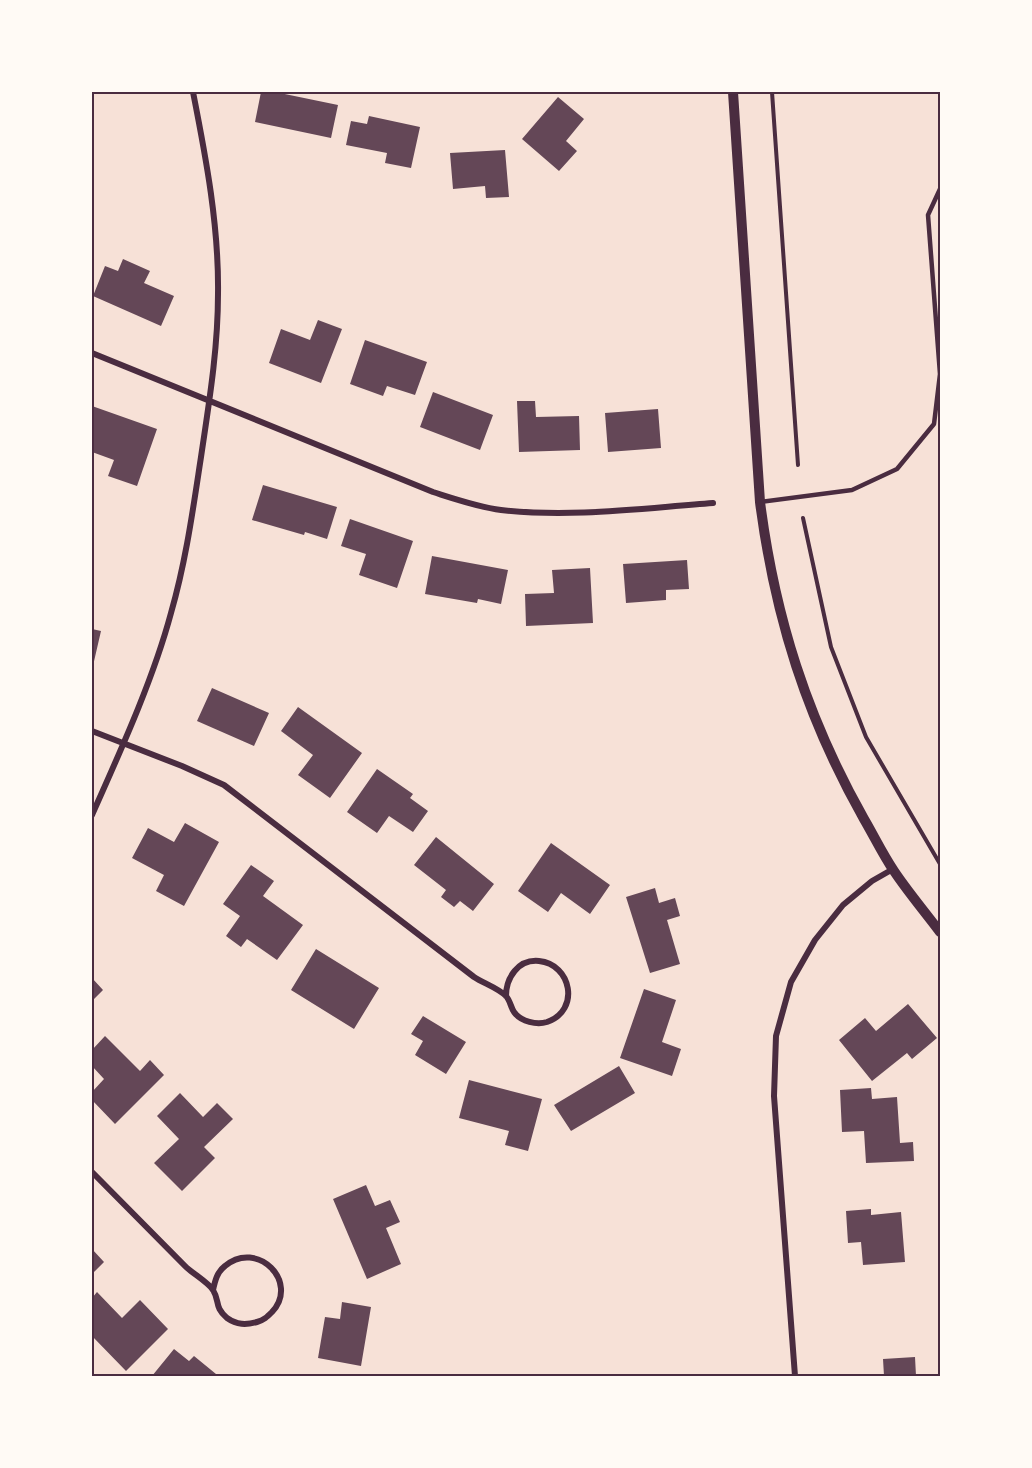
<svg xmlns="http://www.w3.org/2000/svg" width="1032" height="1468" font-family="Karla,sans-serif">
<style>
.building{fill:#644757}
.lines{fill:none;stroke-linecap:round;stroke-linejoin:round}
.path{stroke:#4a2c40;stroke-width:4}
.service{stroke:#4a2c40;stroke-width:4.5}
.minor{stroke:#4a2c40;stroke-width:6}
.tertiary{stroke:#4a2c40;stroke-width:10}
.neatline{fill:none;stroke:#4a2c40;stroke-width:2}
</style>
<rect width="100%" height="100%" fill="#f7e1d7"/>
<path class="building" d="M261,92H275L338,105L331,138L255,122Z
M558,97L584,119L566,141L577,151L559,171L522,139Z
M369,116L420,127L411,168L385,163L387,153L346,145L351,121L367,124Z
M505,150L509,197L486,198L485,186L453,189L450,153Z
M123,259L150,271L144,283L174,296L161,326L93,296L105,266L118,271Z
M318,320L342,329L321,383L269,363L281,329L310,340Z
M365,340L427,362L415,395L387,386L383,396L350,384Z
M433,392L493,415L480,450L420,427Z
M517,401H535L536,417L579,416L580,450L519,452Z
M92,406L157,429L137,486L108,476L114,460L92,452L94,440H92Z
M658,409L661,448L608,452L605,413Z
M263,485L337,507L327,539L305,532L304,535L252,520Z
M350,519L413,541L397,588L359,575L366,554L341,546Z
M432,556L508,570L501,604L478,599L477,603L425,594Z
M687,560L689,589L666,590V600L626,603L623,564Z
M590,568L593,623L526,626L525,594L554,593L552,570Z
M92,629L101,631L92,670Z
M212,688L269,713L254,746L197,721Z
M298,707L362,753L330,798L298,775L313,755L281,731Z
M377,769L413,794L410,798L428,811L413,832L389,816L377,833L347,812Z
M185,823L219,842L184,906L156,891L164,875L132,858L148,828L174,842Z
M436,837L494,884L473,911L460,901L454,907L441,897L446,890L414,865Z
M551,843L610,885L590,914L561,893L548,912L518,891Z
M251,865L274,881L263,896L303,925L277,960L247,939L241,947L226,936L240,916L223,904Z
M655,888L659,903L675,898L680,916L667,920L680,964L650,973L626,897Z
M316,949L379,988L354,1029L291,990Z
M92,978L103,990L92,1001Z
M644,989L676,1000L662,1042L681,1049L672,1076L620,1058Z
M908,1004L937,1038L912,1059L907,1053L872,1081L839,1040L865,1018L876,1031Z
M423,1016L466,1042L446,1074L415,1055L423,1041L411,1034Z
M105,1036L140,1071L150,1060L164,1075L115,1124L92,1100V1092L104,1079L92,1066V1050Z
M619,1066L635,1093L571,1131L554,1105Z
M469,1080L542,1099L528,1151L505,1145L509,1131L459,1118Z
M871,1088L872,1099L897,1097L900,1143L913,1142L914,1161L866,1163L864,1131L842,1132L840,1090Z
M180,1093L203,1117L217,1103L233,1119L204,1147L215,1158L182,1191L154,1163L179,1139L157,1116Z
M366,1185L375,1206L390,1200L400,1222L386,1228L401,1264L367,1279L333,1199Z
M871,1209V1215L901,1212L905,1262L863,1265L861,1242L848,1243L846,1211Z
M92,1249L104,1262L92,1274Z
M97,1292L122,1318L140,1300L168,1329L126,1371L92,1336V1298Z
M342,1302L371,1307L361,1366L318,1358L325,1317L340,1319Z
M174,1349L189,1361L194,1356L216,1374L214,1376H152Z
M915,1357L916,1376H884L883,1359Z"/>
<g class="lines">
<path class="path" d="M772,92L798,465
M803,518L831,647L866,737L940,864"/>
<path class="service" d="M760,502L852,490L897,469L934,424L940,374L928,215L940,189"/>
<path class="minor" d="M92,353L433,492C455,499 478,507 501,510C571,518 643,508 713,503
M92,731L182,766L224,785L474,977C483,983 498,988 506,996C510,1000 511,1008 514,1012C521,1022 537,1025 547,1022C581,1010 571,964 539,961C518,959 506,978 506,996
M92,815C120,752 153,680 171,613C186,561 193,509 201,457C209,403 218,349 218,294C219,226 206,158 193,92
M92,1172C123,1203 154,1235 185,1266C192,1273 209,1283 213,1290C220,1301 214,1307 227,1318C237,1325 246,1325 257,1322C264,1320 267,1317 272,1312C300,1282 257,1239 225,1266C217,1272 215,1281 213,1290
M795,1376L774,1096L776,1036L791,982L815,940L843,905L872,881L893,869"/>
<path class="tertiary" d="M733,92L760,502C775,618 807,718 864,819C874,836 883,855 894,871C908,892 925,912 940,932"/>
</g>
<rect width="1032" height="1468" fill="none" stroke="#fffaf5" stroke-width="186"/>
<rect x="93" y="93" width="846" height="1282" class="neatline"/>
</svg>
